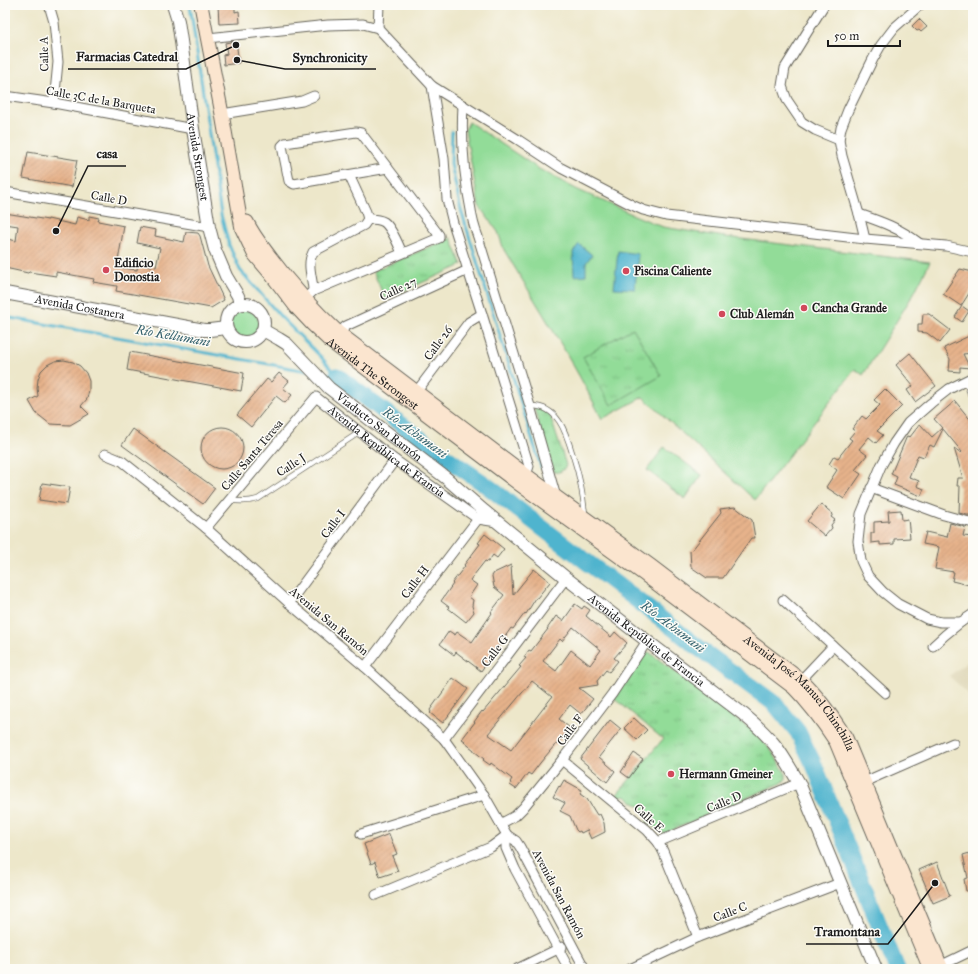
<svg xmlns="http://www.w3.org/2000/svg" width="978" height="974" font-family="'IM FELL Great Primer',serif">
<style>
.built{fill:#dfd7b7}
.grass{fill:#92dc98;stroke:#577c5a}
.park{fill:url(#park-tufts);stroke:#577c5a}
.water{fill:#4fb4ce;stroke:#366875}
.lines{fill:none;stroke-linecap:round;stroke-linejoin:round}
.stream{stroke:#4fb4ce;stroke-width:3}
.river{stroke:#4fb4ce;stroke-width:17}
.building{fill:url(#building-hatch);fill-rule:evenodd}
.service-casing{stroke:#656359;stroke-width:6}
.minor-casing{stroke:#656359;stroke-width:11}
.tertiary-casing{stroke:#656359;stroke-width:14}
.secondary-casing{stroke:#656359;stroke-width:15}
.service{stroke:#fff;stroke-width:4.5}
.minor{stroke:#fff;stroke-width:9}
.tertiary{stroke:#fff;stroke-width:12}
.secondary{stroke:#fbe5cf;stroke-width:13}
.poi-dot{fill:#d1495b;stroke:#fdfcf7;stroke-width:1.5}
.labels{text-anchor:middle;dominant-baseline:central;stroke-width:3;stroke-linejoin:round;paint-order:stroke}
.street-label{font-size:12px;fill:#1c1c1c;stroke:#fdfcf7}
.poi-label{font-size:12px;font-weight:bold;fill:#1c1c1c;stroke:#fdfcf7;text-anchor:start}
.water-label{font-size:13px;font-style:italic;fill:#33606c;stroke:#fdfcf7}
.leader{fill:none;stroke:#1c1c1c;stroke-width:1.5}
.callout-dot{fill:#1c1c1c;stroke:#fdfcf7;stroke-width:1.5}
.callout-label{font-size:13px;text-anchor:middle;font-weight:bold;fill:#1c1c1c;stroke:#fdfcf7;stroke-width:3;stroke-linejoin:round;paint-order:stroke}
</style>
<defs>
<pattern id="park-tufts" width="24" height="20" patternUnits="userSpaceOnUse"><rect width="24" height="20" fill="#92dc98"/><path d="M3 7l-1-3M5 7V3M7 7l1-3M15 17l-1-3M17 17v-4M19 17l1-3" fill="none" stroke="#7dbc82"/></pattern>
<pattern id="building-hatch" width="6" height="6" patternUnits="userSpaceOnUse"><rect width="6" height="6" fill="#e6b28b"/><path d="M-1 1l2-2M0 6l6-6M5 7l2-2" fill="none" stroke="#c59877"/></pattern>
</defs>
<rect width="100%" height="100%" fill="#fdfcf7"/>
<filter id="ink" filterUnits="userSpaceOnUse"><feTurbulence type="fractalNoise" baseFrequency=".025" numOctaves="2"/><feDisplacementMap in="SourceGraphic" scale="8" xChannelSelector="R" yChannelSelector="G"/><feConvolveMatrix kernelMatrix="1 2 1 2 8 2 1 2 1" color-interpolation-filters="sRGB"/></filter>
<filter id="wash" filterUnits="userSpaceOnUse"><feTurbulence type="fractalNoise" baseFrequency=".012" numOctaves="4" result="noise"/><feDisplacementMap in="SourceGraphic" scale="16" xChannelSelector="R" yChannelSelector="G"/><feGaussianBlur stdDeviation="0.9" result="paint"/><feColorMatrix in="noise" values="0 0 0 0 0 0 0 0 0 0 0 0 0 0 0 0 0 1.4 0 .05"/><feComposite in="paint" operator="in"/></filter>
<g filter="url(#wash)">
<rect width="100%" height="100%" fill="#ede7ca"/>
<path class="built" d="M973,658V698L949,676Z"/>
<path class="grass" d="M469,122L539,169L576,189L634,215L663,227L725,237L930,262L914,293L863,375L855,369L755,500L643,397L602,419C573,361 538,306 504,250L498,232L479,206L465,130Z
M231 324a14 14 0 1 1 28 0a14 14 0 1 1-28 0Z
M664,447L702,475L685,499L647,470Z"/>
<path class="park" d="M451,238L462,265L385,299L373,271Z
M633,328L661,376L611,405L583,357Z
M538,405L549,412L566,465C563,471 560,473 553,472L534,408Z
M649,652L754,732L763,741L773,753L786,774V779L782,783L734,803L666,833H661L646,821L649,813L625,796L617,798L615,797L663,739L614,698L646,653Z"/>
<path class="water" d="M579,244L592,255L586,263V275L574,276L573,252Z
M618,251L638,254L635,289L614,288Z"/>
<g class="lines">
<path class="stream" d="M190,5L221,215L229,245L240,270L281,317L321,357L337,376
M452,132L451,164L461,210L541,467
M5,317L307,371
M321,373L337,376"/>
<path class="river" d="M337,376L434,449L486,485L655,614L703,651L775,704L798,732L815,767L897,969"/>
</g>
<g id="blocks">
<path class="building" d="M218,5H230L231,7H235V12L239,11L240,23L219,24Z
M919,19L927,27L921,32L919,30L917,31L912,26Z
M236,41L239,63L224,65L223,55L227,54L225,43Z
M28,152L77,160L72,187L23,178Z
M5,213L48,220V219L75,225L77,217L89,220V216L99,218L98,221L124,226L117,267L137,270L138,263L156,267L160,248L137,243L140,227L156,230L155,236L184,242L186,232L198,233L200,236L208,266L224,300L211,308L116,291L117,286L93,282L94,279L56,272V276L29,272L28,273L5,268V238L16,241L18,226L5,224Z
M960,269L973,272V287L961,306L943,294Z
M962,306L969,311L962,322L955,317Z
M923,314H929L950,330L940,343L927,333L918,332V324H922Z
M973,334V353L963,354L970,368L960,367V372L949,371L950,359L944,348Z
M130,352L244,373L241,391L127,370Z
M910,353L936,386L915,402L907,390L913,386L896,365Z
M64,360L73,362L80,366L86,373L89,381V390L87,399L81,406L89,414L70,425L50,424L36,413L29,401L38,396L37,388L38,379L41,371L47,365L55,361Z
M279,373L289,381L283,388L292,395L285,403L276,396L251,427L237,415L267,379L271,382Z
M885,389L902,406L877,431L883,435L876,443L869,437L859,449L867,455L855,470L861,474L844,499L826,487L837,470L829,464L834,456L838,458L852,440L849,438L855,431L852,429L862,416L866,419L880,405L874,400Z
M955,401L973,423V515H967L959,513L960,486H957L958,478H963L954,448L961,453L962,452L943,429L934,447L930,445L924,457L918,455L909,477L919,481L917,486L924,489L921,496L894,485L897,477L891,474L907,436L910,437L920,424L932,437L942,428L934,419Z
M201 448a21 21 0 1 1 42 0a21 21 0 1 1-42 0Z
M133,429L215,488L203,504L122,445Z
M42,483L70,487L67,504L39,500Z
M821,504L833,514L831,517L835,520L831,525L832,528L825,536L807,521Z
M735,507L752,520L755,538H751L723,578H707L691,567L690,551L692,550L721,513L720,509Z
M901,510L902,520L908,519L910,538L894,539V544L880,545V542L871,543V533H874V522L889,521L888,511Z
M950,523L965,527L963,536L973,537V565L969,585L952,581L954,572L935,569L939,547L923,544L926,532L947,537Z
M485,534L504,549L497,558L493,555L488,562L485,561L470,580L477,585L469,597L473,600L472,606L474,612L466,622L448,608L449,607L441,601L453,584L452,583L465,566L464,565L480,544L478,543Z
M511,565L513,595L534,569L550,582L537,598H536L526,614L525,613L513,629L511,628L481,671L456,652L454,655L440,644L449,631L455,635L457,632L472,642L492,613L491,612L504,595L494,587L492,576L494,573Z
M575,604L582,609L584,606L590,610L586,616L611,637L615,632L627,643L614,658L618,661L609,672L606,670L597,681L598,685L579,688L593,699L581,714L570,705L559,719L570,728L556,745H555L540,763L531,775L528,773L516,789L510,785L511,783L510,782L512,779L491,763L490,765L483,760L484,759L474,751V750L464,742L465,741L462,739L475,722H474L482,711L483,712L521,667L519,666L526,658L524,657L529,650L531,651L548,629H547L556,616L563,621ZM573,627L601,650L590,665L571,650L556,671L543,661L560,639L562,641ZM532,681L552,697L511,750L488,734Z
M453,678L468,689L443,723L430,713L431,712L430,710Z
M634,718L647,730L637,740L624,728Z
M610,720L621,729L599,757L615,771L607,782L580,759Z
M634,753L643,759L629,778L621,772Z
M564,780L582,790L580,794L587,799L597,815L600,814L604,823L605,832L591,839L587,830L581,833L580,831L578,832L576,830L570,816L560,811L565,803L553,797L559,786L560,787Z
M389,834L397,854L392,856L398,871L380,877L375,862L371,864L364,844Z
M973,852V890L966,891L964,879L968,878L963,855Z
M937,862L950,896L933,903L919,870Z"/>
</g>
</g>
<g filter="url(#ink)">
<use href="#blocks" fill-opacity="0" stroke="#656359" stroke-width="1"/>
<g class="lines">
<g class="service-casing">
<path id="service" d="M965,380L973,401
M530,406C560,405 567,436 574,459C580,477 583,495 585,514
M230,500C240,502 248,502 258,499L360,432"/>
</g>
<g class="minor-casing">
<g id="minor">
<path d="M49,5L54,22L58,62L54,103"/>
<path d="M824,5L785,68L782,86L787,100L802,122L815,130L839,140"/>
<path d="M378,28L379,5"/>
<path d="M208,38L328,25L363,24L378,28L432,86L517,139L561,168L632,205L643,210L666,216L865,239L946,246L973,252"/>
<path d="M432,86L444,159L447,199L453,223L482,314L529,466L526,475L523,478"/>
<path d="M5,96L54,103L193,129"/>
<path d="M463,105C461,140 464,176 471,210C472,219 475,229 478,237L530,406L556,497L555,498"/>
<path d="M222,114L302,101L314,96"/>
<path d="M5,192L209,227"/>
<path d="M859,214C882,222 899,228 919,243"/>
<path d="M368,219C373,219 379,219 384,222C392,228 398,244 402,253"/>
<path d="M865,239L859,214L842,156L839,140L841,128L848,110L873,59L881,45L894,28L920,5"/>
<path d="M313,291L439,238V235L361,133L356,132L285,143L282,146L289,181L294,184L388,168"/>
<path d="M309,295L313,291C313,278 306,265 313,252L364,225L368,219L366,212L349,175"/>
<path d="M339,333L346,326L468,270"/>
<path d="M973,377L949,389L931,403L908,423L894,443L881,466L861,514L858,541L861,561L868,576L883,592L898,604L927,619L941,622H961L973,614"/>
<path d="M417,391L469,322L482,314"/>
<path d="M105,454L122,461L206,528L289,603L365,667L444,739L484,795L507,835L516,841L520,847L585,969"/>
<path d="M871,488L944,515L973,523"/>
<path id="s1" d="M206,528L316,397L395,460L478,519L497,522"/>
<path d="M783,600L885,693"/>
<path d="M289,603L395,460"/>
<path d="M933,646L945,635L961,622"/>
<path d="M365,667L481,515"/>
<path d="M801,680L833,646"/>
<path d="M444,739L566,578"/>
<path d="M562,760L647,830L658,842L663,851L698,937"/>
<path d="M864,782L953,743"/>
<path d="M500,824L515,816L523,808L562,760L612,694L647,641"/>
<path d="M361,834L484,795"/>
<path d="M507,835L506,843V848L515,869L569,969"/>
<path d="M658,842L799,783"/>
<path d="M376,895L491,847L507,835"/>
<path d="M940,966L973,950"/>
<path d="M517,969L562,947"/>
<path d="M630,969L698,937L840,883"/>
</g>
</g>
<g class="tertiary-casing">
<g id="tertiary">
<path id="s2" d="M173,5L178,21L181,41L193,129L209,227L215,250L226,276L238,296L240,304"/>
<path id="s3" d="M5,293L204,330H210L226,328"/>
<circle cx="245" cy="323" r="19"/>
<path id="s4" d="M263,330L279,339L287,344L329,388L446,478L484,511L566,578L647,641L743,714C754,723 765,733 774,744C784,756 791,770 799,783L876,969"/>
</g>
</g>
<g class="secondary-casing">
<g id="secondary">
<path id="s5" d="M201,5L222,114L242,229L254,254L270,273L296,307L312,324L331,342L519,484L645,575L793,687C810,704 823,722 836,742L930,969"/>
<path id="s6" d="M247,222C253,235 262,246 271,258C291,285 314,310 339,333L526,475L651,566L801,680C819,697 833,717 846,738L942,969"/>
</g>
</g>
<use href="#service" class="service"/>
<use href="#minor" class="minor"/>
<use href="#tertiary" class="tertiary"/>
<use href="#secondary" class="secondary"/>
</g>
</g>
<g class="poi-dot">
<circle cx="106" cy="270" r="4"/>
<circle cx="626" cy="271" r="4"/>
<circle cx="804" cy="308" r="4"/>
<circle cx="722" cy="314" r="4"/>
<circle cx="671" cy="774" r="4"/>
</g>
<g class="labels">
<g class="street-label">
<text transform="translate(44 54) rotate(-92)">Calle A</text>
<text transform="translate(101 100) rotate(10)">Calle 3C de la Barqueta</text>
<text stroke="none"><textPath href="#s2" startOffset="154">Avenida Strongest</textPath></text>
<text transform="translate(109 198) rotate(10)">Calle D</text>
<text transform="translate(398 289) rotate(-25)">Calle 27</text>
<text stroke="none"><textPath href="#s3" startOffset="76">Avenida Costanera</textPath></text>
<text transform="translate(438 343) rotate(-54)">Calle 26</text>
<text stroke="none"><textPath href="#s5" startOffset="425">Avenida The Strongest</textPath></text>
<text stroke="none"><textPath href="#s4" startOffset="152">Viaducto San Ramón</textPath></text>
<text stroke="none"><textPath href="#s1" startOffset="260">Avenida República de Francia</textPath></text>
<text transform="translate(252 455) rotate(-50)">Calle Santa Teresa</text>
<text transform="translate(291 465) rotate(-33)">Calle J</text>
<text transform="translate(333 524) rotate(-53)">Calle I</text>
<text transform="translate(415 582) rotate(-53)">Calle H</text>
<text transform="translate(329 621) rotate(40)">Avenida San Ramón</text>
<text stroke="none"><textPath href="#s4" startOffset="494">Avenida República de Francia</textPath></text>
<text transform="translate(495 651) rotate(-53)">Calle G</text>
<text stroke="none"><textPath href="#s6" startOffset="731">Avenida José Manuel Chinchilla</textPath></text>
<text transform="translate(570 730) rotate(-53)">Calle F</text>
<text transform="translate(724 802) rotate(-23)">Calle D</text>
<text transform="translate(649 818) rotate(42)">Calle E</text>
<text transform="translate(559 894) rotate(62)">Avenida San Ramón</text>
<text transform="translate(730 912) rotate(-21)">Calle C</text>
</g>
<g class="poi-label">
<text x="114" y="263">Edificio<tspan x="114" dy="14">Donostia</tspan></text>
<text x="634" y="271">Piscina Caliente</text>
<text x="812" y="308">Cancha Grande</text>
<text x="730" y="314">Club Alemán</text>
<text x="679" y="774">Hermann Gmeiner</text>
</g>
<g class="water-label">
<text transform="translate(173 336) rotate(10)">Río Kellumani</text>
<text transform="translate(415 433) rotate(36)">Río Achumani</text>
<text transform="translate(673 627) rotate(37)">Río Achumani</text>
</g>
</g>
<path class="leader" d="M236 45L186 69H68M237 60L285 69H376M56 231L88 166H126M935 883L888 944H806"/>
<g class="callout-dot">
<circle cx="236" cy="45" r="4"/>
<circle cx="237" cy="60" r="4"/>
<circle cx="56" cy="231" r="4"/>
<circle cx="935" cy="883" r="4"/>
</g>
<g class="callout-label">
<text x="127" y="61">Farmacias Catedral</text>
<text x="330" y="62">Synchronicity</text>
<text x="107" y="158">casa</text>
<text x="847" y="936">Tramontana</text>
</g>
<rect width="978" height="974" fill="none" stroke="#fdfcf7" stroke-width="20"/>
<path d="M828 40v6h72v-6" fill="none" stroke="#1c1c1c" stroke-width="2"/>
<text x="834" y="40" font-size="12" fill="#1c1c1c" stroke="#fdfcf7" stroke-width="3" paint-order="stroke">50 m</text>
</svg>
